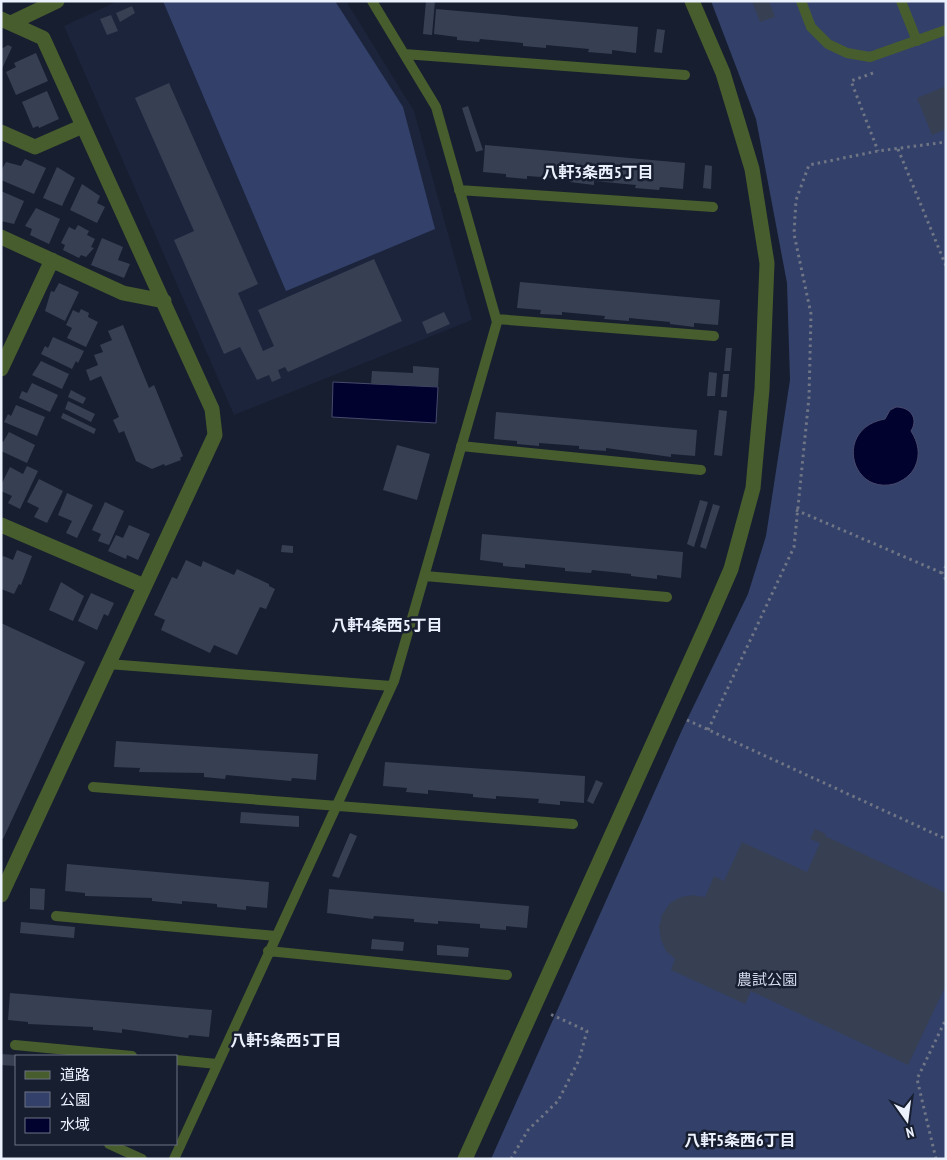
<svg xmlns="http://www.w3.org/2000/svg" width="947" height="1160" font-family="'PT Sans Narrow','Noto Sans JP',sans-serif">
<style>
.built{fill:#1c243c}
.green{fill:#33416a}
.water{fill:#02022f;stroke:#484a6d}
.building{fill:#373f53}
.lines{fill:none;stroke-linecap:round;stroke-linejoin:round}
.path{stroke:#6f7585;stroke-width:3;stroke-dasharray:2.5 4;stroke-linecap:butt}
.service{stroke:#475d2d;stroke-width:10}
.minor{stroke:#475d2d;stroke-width:15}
.labels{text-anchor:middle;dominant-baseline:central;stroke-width:5;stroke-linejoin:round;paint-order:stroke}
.park-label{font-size:15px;fill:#d1d9ec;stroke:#171e30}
.neighbourhood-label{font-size:16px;font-weight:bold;fill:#ecf1fe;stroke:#171e30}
</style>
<rect width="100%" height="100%" fill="#171e30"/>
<path class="built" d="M118,1H346L414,111L472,320L234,415L64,26Z"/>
<path class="green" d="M163,1H335L403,107L435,229L286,291Z
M711,1H946V1159H491L682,730L748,594L766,536L790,380L787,283L756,119Z"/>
<path class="water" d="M333,382L438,387L436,423L332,417Z
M896,407C910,407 919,418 911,431C918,442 921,454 915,467C911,475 903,481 894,484C850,495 834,428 885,419L890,410Z"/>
<path class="building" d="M426,1H435L432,35L423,34Z
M752,1H769L775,17L760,22Z
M132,6L135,13L120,22L116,13Z
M436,9L638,27L636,53L612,50V54L588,52L589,49L546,45V48L523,46V43L480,39L479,42L457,40V37L434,34Z
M111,15L118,31L107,35L100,19Z
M657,29L665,30L662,53L654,52Z
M8,45L12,47L1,71V49Z
M36,53L48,81L16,95L6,72L16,67L14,63Z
M169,83L258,284L238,293L263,351L274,346L258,310L374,259L402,321L288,372L285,367L278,370L281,378L272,382L269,375L257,380L240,347L224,354L174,240L194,231L135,98Z
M946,86V129L932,135L917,98Z
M47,91L59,119L39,128L38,126L33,128L22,102Z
M468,106L483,150L476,152L462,108Z
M485,145L685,163L683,189L660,187L659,190L635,188L636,185L594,181V185L570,182V179L527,176V179L506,177V174L483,172Z
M25,159L46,168L34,194L1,180V171L6,162L21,166Z
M705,165L712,166L711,189L703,188Z
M57,167L75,178L62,206L43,198Z
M82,184L100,196L97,203L105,207L97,223L70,210Z
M1,191L24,201L14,224L1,221Z
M36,208L60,219L49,244L30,235L32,229L25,226Z
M78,225L89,231L87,235L95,239L91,247L94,248L86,257L81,255L79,258L63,250L65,245L61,243L69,227L75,230Z
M102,238L123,247L118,260L130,264L124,278L91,265Z
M520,282L720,300L718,325L694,323V327L670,324V322L629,318V321L604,319L605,316L562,312V315L540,314L541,310L517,308Z
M59,283L79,292L65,321L45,311L51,291L54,292Z
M81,309L89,313L88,317L98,322L86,347L67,338L72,328L66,325L73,310L79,313Z
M444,312L450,324L427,334L422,322Z
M123,325L149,388L154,385L183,456L180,458L181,460L165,466L164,464L152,469L136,461L124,431L119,433L113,420L119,417L101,376L90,381L86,370L98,365L94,355L103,352L100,345L112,340L108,331Z
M53,337L84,351L78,363L76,361L72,369L41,354L45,346L48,348Z
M726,348H732L730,371H724Z
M41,361L69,374L62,389L32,375Z
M413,366L439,368L438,387L371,384L372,371L413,373Z
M709,372L717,373L715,396H707Z
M723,374H729L727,397H721Z
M32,383L58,395L50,412L19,398L22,391L27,393Z
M71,390L86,398L83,404L68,397Z
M68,401L95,414L91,422L65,409Z
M16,405L45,417L37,436L4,422L8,414L11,416Z
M719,410L727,411L722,456L714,455Z
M496,412L697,430L695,456L671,454V457L606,448V451L579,449V446L539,443V446L517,444V441L494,439Z
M63,413L96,429L94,434L61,418Z
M9,432L35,445L27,463L1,451V441L3,442Z
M397,445L430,454L417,500L383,490Z
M27,466L38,471L20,509L8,503L12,496L1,491V485L10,467L23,474Z
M39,479L63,491L47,523L34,517L39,508L27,502Z
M67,493L93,505L77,538L66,533L72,521L58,515Z
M700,500L708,502L694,547L687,544Z
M105,502L124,511L109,545L98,541L101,534L92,530Z
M713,504L720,506L706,549L700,547Z
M129,525L150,534L138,560L127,555L126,559L108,551L116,535L123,538Z
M482,534L683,552L681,578L657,575V579L631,576V574L592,570L591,573L565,571V568L525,564V568L503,566V563L480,560Z
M282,545L293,546V553L281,552Z
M17,550L32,556L21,585L19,584L14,594L1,589V559L3,556L13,560Z
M186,560L201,567L203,561L234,575L237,569L269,584V586L275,589L266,609L260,607L237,655L214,645L210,653L161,630L165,620L154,615L172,577L177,579Z
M61,582L84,596L73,621L49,610Z
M91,593L114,603L108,616L104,614L97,630L78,621Z
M1,623L85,662L3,839L1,838Z
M116,741L318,754L316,780L292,778L291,781L226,775L225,779L204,777V773L139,772L140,768L114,767Z
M385,762L585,776L584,803L560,801V805L538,803L539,799L496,796V799L473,797V794L428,790V794L406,792L407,788L383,786Z
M596,780L603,783L593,804L587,801Z
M241,812L299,816V827L240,823Z
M815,829L826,834L825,836L946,893V985L908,1065L751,991L745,1004L671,970L675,959L666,951L661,940L659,927L662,915L670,903L681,897L693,895L705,897L714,876L724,881L742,842L807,872L820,843L810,839Z
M350,833L357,836L339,878L332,876Z
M67,864L269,882L267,908L246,906V910L217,907V904L182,901V904L152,901V898L85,896V893L65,891Z
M30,888L45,889L44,910L30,909Z
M329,889L529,906L527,928L506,926V930L480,928V924L438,921V924L414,922V919L374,916L373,919L327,913Z
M21,922L75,927L74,938L20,933Z
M372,939L404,942L403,951L371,949Z
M437,945L469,948L468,957L437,955Z
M10,993L212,1010L209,1037L189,1035L188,1038L122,1029V1033L93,1030V1027L28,1024V1022L8,1020Z
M1,1054L16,1055L15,1066L1,1065Z"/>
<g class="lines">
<path class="path" d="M873,73L851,81L878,151
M898,149L946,266
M796,510L942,573
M946,566L942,573L946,580
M687,720L946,839
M708,730L794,547L809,397L811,314L794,234L796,200L809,165L878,151L946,142
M511,1159L528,1130L558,1101L579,1060L587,1031L550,1014
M936,1159L917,1079L946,1019"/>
<path class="service" d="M801,1L811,27L828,44L847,53L870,57L946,30
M901,1L917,41
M404,54L685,75
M459,190L713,207
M496,319L714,336
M461,446L701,470
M425,576L667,597
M108,664L391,686
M93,787L573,824
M56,916L276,936
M268,951L507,975
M15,1045L132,1056
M176,1060L217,1064
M109,1144L142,1159
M174,1159L394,681L497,322L436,107L372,1"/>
<path class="minor" d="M1,19L43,38L212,409L215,435L1,895
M11,23L57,1
M1,132L35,147L83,126
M1,237L123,293L164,301
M1,369L52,260
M1,525L144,586
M465,1159L708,622L731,569L753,488L762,389L767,263L752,169L723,73L692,1"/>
</g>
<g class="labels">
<g class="park-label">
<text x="767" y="979">農試公園</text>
</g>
<g class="neighbourhood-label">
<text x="598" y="172">八軒3条西5丁目</text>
<text x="387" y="625">八軒4条西5丁目</text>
<text x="286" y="1040">八軒5条西5丁目</text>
<text x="740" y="1140">八軒5条西6丁目</text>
</g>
</g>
<rect width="947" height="1160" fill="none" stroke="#ecf1fe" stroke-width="5"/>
<rect x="15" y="1055" width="162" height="90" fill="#171e30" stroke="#6c7282"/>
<rect x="25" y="1071" width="25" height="8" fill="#475d2d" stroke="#6c7282"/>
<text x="60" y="1080" font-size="15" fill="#ecf1fe">道路</text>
<rect x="25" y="1092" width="25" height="15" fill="#33416a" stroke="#6c7282"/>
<text x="60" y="1105" font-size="15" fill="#ecf1fe">公園</text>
<rect x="25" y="1118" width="25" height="15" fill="#02022f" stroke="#6c7282"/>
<text x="60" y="1130" font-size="15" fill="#ecf1fe">水域</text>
<g transform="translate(907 1120) rotate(166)" stroke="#171e30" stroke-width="4" paint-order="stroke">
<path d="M0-4L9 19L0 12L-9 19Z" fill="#ecf1fe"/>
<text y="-8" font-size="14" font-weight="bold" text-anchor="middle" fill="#ecf1fe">N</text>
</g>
</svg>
